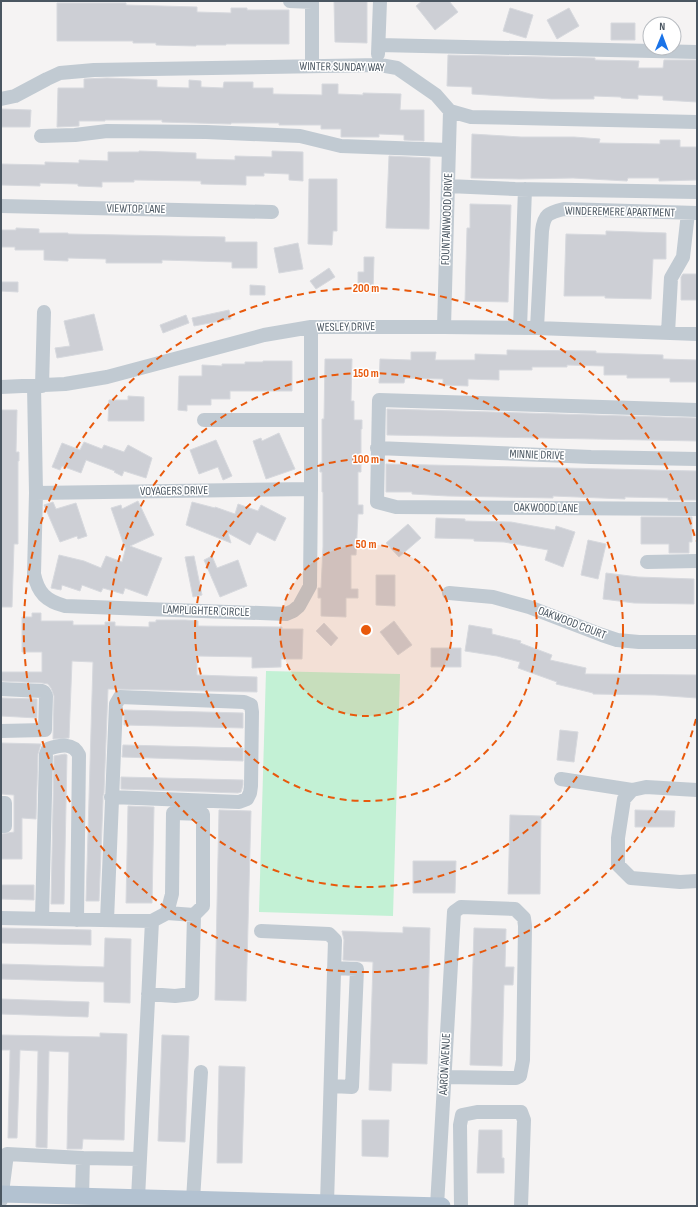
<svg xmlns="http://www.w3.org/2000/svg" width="698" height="1207" font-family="'Sofia Sans Condensed',sans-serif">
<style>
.green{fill:#c3f1d5}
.building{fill:#cdcfd5;stroke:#d7d9de}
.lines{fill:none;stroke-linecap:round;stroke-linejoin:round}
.minor{stroke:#c1cad2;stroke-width:14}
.major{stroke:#b3c2d1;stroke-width:17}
.ring{fill:none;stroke:#e8590c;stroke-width:2;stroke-dasharray:7 5}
.labels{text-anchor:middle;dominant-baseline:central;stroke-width:3;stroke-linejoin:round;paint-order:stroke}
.street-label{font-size:12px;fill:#4a5661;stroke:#fff}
.centre{fill:#e8590c;stroke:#fff;stroke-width:2}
.ring-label{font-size:12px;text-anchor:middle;font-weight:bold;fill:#e8590c;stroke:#fff;stroke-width:3;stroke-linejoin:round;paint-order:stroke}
</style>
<rect width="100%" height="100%" fill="#f5f3f3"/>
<path class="green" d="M266,671L400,674L393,916L259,912Z"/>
<path class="building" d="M334,1H367V43L335,42Z
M422,1H449L458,12L435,30L416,6Z
M57,3H126V5L197,7V12L231,13V8H247V10H289V44H226V45H196V46L156,45V43H133V41H57Z
M510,8L533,15L526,38L503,31Z
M569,8L579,26L557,39L547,20Z
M611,23H635V40H611Z
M448,55L595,58V60L639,61L638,68H663L664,60H697V102L663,100V96L638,95V99L621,98V97L594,96V99H551L472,94V87L447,86Z
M107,78L157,80V87L189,88V80L201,81V87L223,88L224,82H253V88H273V94L322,95V84H338V94L363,95V93L401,94L400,110H424V141L404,140V135L379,134V137H341V129H321V125H279V123H231V124L162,122V120H105V121H79V126L57,127L58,88H84V79Z
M1,109L31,110L30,127H1Z
M472,134L521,137H574L600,139L599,143L660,144V140H680V147H697V180L659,181V178H628L627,181L573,178L520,179L471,178Z
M139,151L196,153V159L235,160V156L272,157V151L303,152V181L289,180V174L264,173V176H246V185L201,184V181L134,180V182H102V187L78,186V184L40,183V186L1,185V164L45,165V162L79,163V160L108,161V152H139Z
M389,156L430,158L429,229L386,228Z
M309,179H337V231H333L332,245L308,244Z
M470,204L511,205L508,302L465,301L467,228H470Z
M16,228L39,229V233H68V234L225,237V242H257V268H232V262L162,260V263H106V259L68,258V261L44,260V250H15V247H1V230H16Z
M606,231L666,233V259H653L651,299L605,298V296H564L566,234L606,235Z
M298,243L303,269L279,273L274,248Z
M364,257H374L373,292H358V272H364Z
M329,268L335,277L316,289L310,281Z
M683,274H697V300H681V277Z
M1,282H18V292L1,291Z
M250,285L265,286V295H250Z
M229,310L231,319L194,326L192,318Z
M94,314L103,350L57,358L55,348L70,346L64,321Z
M186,315L189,323L163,333L160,325Z
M507,350L596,351V353L663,355V359L697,360V382H670V378H627V375H604V366L567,365V367H532V370H499V380L468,379V386L443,385V379L405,378L404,383H379L380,359L411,360V352H436L435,360H475V354L507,355Z
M325,359H352L351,401H354V420H362V429H361V472H358V505H363V514H358L356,555H351V589H358V598H346V617L321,616V598H318V588H321L323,547V492H322V472H320V463H322V419H324Z
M263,361H292V391H230V399H211V405H187V411L178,410L179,376H202V365L222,366V364H245V362H263Z
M128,396L144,397V421H108L109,400H128Z
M387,409L697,418V441L387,435Z
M1,410H17L16,452H19V461H18V544H14L12,607H1Z
M279,433L295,469L266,479L253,441L261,438L262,441Z
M216,440L232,476L223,480L218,467L199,474L190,450Z
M84,442L102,449L104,445L124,452L128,445L152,458L146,478L124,471L122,476L114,472L115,471L86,460L81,473L62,466L60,470L52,467L62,443L80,450Z
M386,464L697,471L696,500H668V498L625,497V499L553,496V498L448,496L412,494V492H386Z
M138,501L154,535L130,546L162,558L147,596L125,588L123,594L103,588L101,592L82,585L80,591L62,585L61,590L51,588L59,555L84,561L101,568L106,556L122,562L126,547L125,548L111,508L121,505L122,509Z
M53,502L56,509L76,503L87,536L78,539L77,536L60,542L44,505Z
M192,502L215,508V507L235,514L238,504L258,511L261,505L286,518L275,541L257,532L250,545L228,533L231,543L186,525Z
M641,517H692V542H689V553H669V544H641Z
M436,518L465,519V521L511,522L555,530L556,526L575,532L563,567L545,560L548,550L504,542L474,541V539L435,538Z
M408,524L421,538L399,557L386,543Z
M588,540L606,544L598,579L581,575Z
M194,556L202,595L193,597L185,557Z
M212,556L217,568L238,560L247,586L220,597L204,560Z
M606,573L638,577L694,579V604L634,603L603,599Z
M376,575H395V606L376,605Z
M32,613H41V621H73V625H105V622H115V626L149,627V622H156V620H185L198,621V626L282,627V629H303L302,659H281V667L252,668V657L197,656V675L257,677V692L108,689L104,793L103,796V801L99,901H86L93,662L72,661L69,738L53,739L54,696L51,688L48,684L42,683L1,681V672H42V652H22V617H32Z
M394,621L412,645L398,655L380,632Z
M324,623L338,638L331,646L316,631Z
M469,625L492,629V634L521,641L520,643L552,655L550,660L586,668L585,674L697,675V698L655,695L593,694V693L556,684L557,682L518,668L520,662L497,656L465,651Z
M431,648H461V667H431Z
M1,698L37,699V718L1,716Z
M124,710L243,713V728L124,725Z
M560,730L578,732L574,762L557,760Z
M1,743L41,744L38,754L36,819L22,818V859H1V834L14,832V795L1,794Z
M123,745L243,748V761L122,757Z
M65,754L67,755L64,904H51L54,756Z
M121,777L243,780V785L241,792L238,793L121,789Z
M128,806L154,807L152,903H126Z
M219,810L251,811L246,1001L215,1000Z
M635,810L675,811L674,827H635Z
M510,815L541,816L540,894H508Z
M413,861H456L455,893H413Z
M1,885H34V900L1,899Z
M403,927L430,928L427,1064L392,1063L391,1091L369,1090L373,962L343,960L344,940L342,931L403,933Z
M1,928L91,930V945L1,943Z
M474,928L506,929L505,967H514L513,985H504L502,1066L470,1065Z
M105,938L131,939L130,1003L104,1002V982L1,979V964L104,967Z
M1,999L89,1002L88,1017L1,1014Z
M100,1033L127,1034L124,1140L83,1139L82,1149H67L69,1052L49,1051L47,1148L36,1147L38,1051L20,1050L17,1138H8L10,1050H1V1035L100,1037Z
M162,1035L189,1036L185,1142L158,1141Z
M219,1066L245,1067L242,1163H217Z
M362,1120H389L388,1157L362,1156Z
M479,1130H502V1158H504V1173H477Z"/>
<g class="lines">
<path class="minor" d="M290,1L312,2
M312,1V66
M379,45L697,52
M378,54L380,1
M1,99L15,96L47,79L60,73L94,70L380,65L397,68L436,95L450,111L471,117L697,122
M41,136L75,135L107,131L206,132L300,136L341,146L449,150
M448,186L515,189L697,192
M1,206L272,212
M444,327L450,111
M520,328L525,189
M537,328L542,231C544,214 548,213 564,209L697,213
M668,333L671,278L683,257L688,213
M34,386L36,493L34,574C38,593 46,601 65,606L286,614L293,611L299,606L310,586L311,489V327
M42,386L44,312
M1,387L65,384L107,377L264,335L311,327H444L537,328L697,334
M697,410L379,400L377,502L396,507L697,509
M204,420H311
M377,448L591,457L697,459
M36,493L311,489
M647,562L697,561
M449,593L493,597L529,607L602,635L617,640L639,642H697
M1,689L42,691L44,692L46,696L45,730L1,731
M561,779L632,790
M697,790L646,787L632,790L624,799L618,838V865L631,878L680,882L697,881
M1,803H5V826H1
M167,913L172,894L173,813L203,814V906L194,915
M1,918L152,921
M42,919L46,754L48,749C60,745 73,742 79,755L77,920
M107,920L116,704L120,697L244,702L251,705L252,712L251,786L250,793L247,799L239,802L111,797
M261,931L329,934L335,940L327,1203
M331,1086L352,1087L357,969L334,968
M83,1158L140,1159
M138,1198L152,921L167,913L194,915L192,994L175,996L148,994
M1,1200L7,1154L83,1158L82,1197
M193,1200L201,1072
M437,1206L454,912L461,907L515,909L524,918L525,926L523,1060L520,1076L516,1078L444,1077
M461,1206L460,1125L462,1115L477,1112H521L524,1120L521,1206"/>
<path class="major" d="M1,1194L442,1206"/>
</g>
<circle cx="366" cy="630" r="86" fill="#e8590c" fill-opacity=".12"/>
<g class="ring">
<circle cx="366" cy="630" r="86"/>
<circle cx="366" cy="630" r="171"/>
<circle cx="366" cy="630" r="257"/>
<path d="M696 719A342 342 0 1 1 696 541"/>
</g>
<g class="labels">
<g class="street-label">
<text transform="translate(342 67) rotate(1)">WINTER SUNDAY WAY</text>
<text transform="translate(136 209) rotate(1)">VIEWTOP LANE</text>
<text transform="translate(620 212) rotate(1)">WINDEREMERE APARTMENT</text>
<text transform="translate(447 219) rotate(-88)">FOUNTAINWOOD DRIVE</text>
<text transform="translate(346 327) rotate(-1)">WESLEY DRIVE</text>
<text transform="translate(537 455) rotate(2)">MINNIE DRIVE</text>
<text transform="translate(174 491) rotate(-1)">VOYAGERS DRIVE</text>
<text transform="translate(546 508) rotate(1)">OAKWOOD LANE</text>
<text transform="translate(206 611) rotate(2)">LAMPLIGHTER CIRCLE</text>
<text transform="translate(572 623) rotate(21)">OAKWOOD COURT</text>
<text transform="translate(445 1064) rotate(-87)">AARON AVENUE</text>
</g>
</g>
<circle cx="366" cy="630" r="6" class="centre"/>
<g class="ring-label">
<text x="366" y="292">200 m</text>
<text x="366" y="377">150 m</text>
<text x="366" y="463">100 m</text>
<text x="366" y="548">50 m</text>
</g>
<rect width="698" height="1207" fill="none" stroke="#4a5661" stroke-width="4"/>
<g transform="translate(662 36) rotate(1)"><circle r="19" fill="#ffffff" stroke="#b7bbc0"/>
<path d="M0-3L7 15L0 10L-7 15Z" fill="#1a73e8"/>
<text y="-6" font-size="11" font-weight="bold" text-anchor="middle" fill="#4a5661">N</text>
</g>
</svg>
